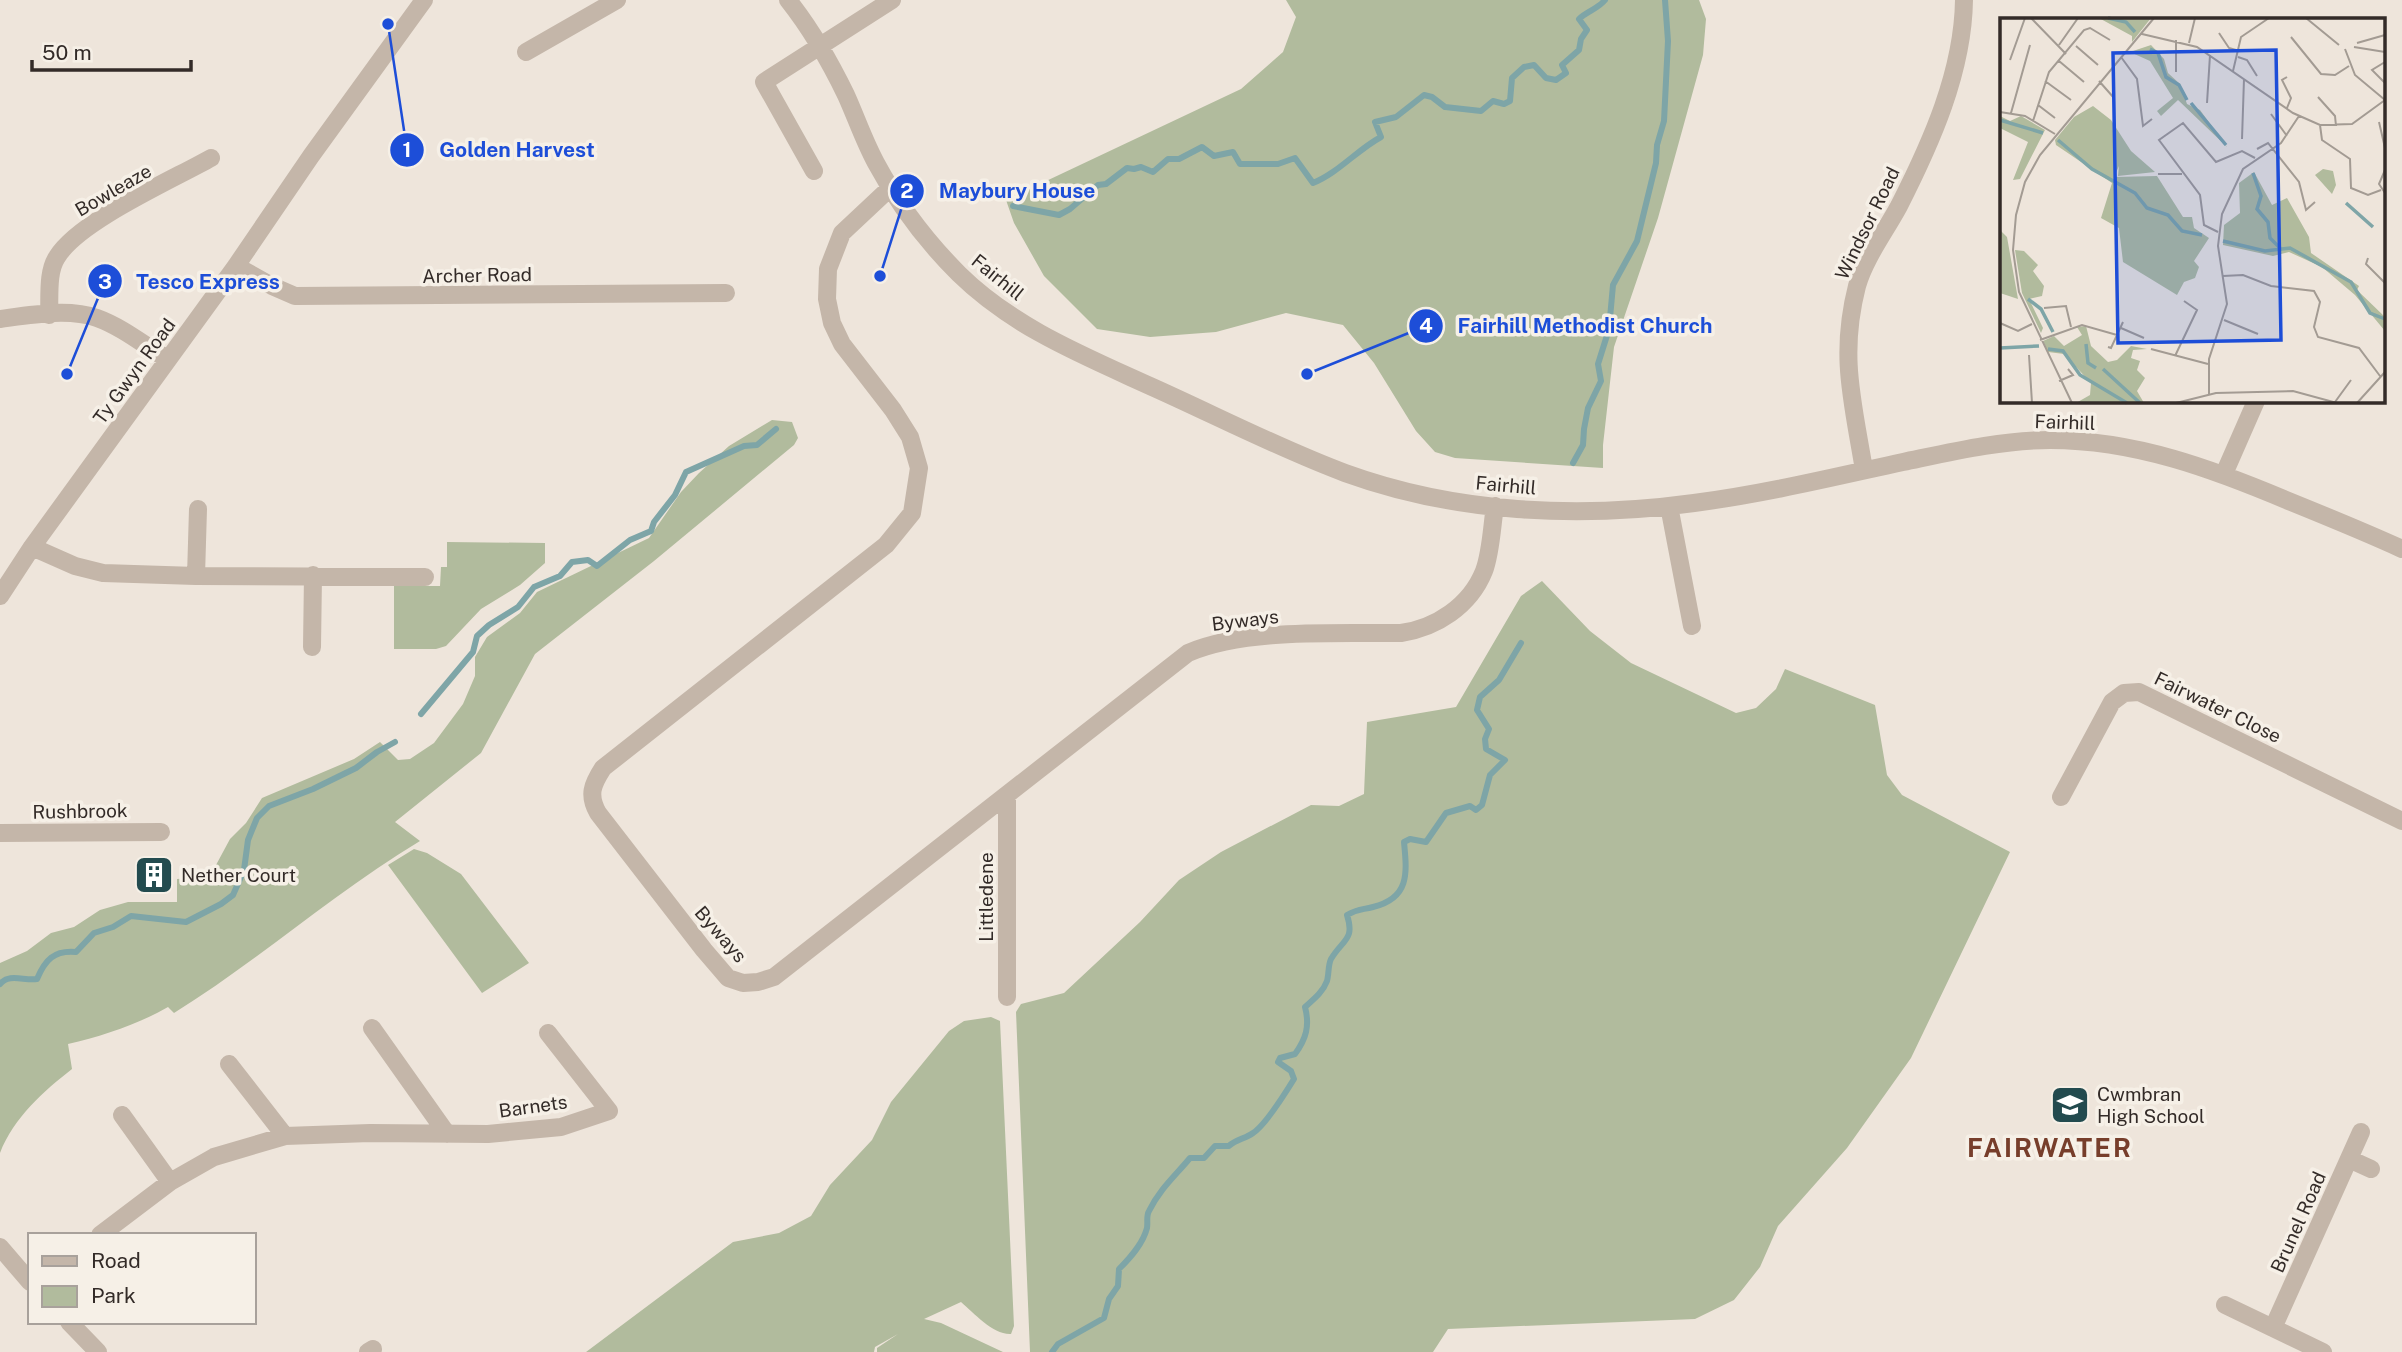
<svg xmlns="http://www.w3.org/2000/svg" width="2402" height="1352" font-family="'Public Sans',sans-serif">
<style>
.green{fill:#b1bb9d}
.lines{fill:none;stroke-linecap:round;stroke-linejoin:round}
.stream{stroke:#7ea5a7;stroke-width:6}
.minor{stroke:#c4b6a9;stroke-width:18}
.labels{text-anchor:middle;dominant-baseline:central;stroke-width:7;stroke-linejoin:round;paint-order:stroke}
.street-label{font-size:19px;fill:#332b28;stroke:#f6f0e7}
.poi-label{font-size:19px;fill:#332b28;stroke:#f6f0e7;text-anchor:start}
.district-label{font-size:26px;font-weight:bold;letter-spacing:2px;fill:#773e2b;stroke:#f6f0e7}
.inset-river{fill:none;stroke:#7ea5a7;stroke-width:3.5}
.inset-road{fill:none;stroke:#a39b93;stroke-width:2}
.view{fill:#1d4ed8;fill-opacity:0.15;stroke:#1d4ed8;stroke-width:3.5}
.inset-edge{fill:none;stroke:#332b28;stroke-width:3.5}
.leader{fill:none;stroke:#1d4ed8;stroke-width:2.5}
.callout-dot{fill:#1d4ed8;stroke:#f6f0e7;stroke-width:2.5}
.mark-label{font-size:21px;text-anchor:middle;font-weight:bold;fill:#fff}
.callout-label{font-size:21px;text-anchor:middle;font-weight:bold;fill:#1d4ed8;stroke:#f6f0e7;stroke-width:7;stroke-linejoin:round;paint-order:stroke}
</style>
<rect width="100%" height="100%" fill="#eee5db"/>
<path class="green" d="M1286,0H1699L1706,19L1703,55L1658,218L1614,347L1603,445V468L1455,458L1435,452L1416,431L1374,363L1343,325L1286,313L1216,332L1150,337L1097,329L1044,276L1014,223L1006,200L1241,89L1283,52L1296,17Z
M772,420L792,422L798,438L794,445L654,561L535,654L481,753L395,822L420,841C334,893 259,960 174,1013L168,1007C137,1025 102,1036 68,1044L72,1069C44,1091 14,1117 0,1153V963L27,951L51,933L74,927L100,910L128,902H177V879L204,877L216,865L230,839L246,823L262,798L354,759L380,742L398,760L410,759L434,743L463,704L475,676V657L487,637L520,613L537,592L649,538L681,492L699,473L729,446Z
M447,542L545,543V563L520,585L481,609L446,646L436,649H394V586H440L441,567H447Z
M1542,581L1590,631L1631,663L1736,713L1756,708L1776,689L1785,669L1875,705L1887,775L1902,795L2010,852L1911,1058L1847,1148L1778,1226L1760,1267L1734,1300L1695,1319L1448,1329L1433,1352H1030L1016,1012L1021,1004L1064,993L1140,922L1179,880L1221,852L1311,805L1339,806L1364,794L1367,722L1456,707L1521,596Z
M414,849L427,853L461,874L529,963L482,993L388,865Z
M991,1017L1000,1021L1014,1326L1011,1334C993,1335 974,1313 961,1302L924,1319L941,1323L1003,1352H877V1348L898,1334L875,1347L874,1352H586L733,1242L779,1233L811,1216L830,1185L872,1140L891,1102L949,1031L964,1021Z"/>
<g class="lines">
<path class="stream" d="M1013,206L1059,215L1070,209L1098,185L1106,184L1127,168L1134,169L1141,167L1153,172L1168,159H1179L1202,147L1214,156L1233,152L1240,164H1278L1295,158L1313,183C1338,173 1357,150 1381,137L1375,122L1396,117L1424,95L1432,97L1445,107L1481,111L1493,101L1504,104L1510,101L1512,78L1524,67L1534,65L1546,78L1556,80L1566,73L1562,65L1579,50L1581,39L1587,30L1579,19C1587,11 1598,9 1605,0
M1573,463L1583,445L1584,429L1588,408L1601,381L1598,364L1609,329L1613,285L1637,241L1656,163L1657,145L1664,121L1668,41L1665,0
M421,714L473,652L477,636L489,625L518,607L534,587L560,576L572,562L588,560L597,566L630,540L651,531L654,522L675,495L686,472L744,446L757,445L776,429
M0,984C9,973 24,981 37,979C45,960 54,950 76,952L94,933L113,927L131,916L186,922L221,904L233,895L244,870L248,840L257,818L269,806L313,789L356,768L377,752L395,742
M1052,1352L1058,1344L1104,1318L1109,1299L1118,1286L1119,1269C1130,1258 1143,1244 1147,1228C1148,1222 1146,1216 1149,1211C1159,1190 1175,1176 1190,1158H1204L1215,1146H1229C1236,1139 1245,1139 1253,1133C1265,1125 1286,1092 1294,1079L1291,1071L1278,1062L1280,1058L1295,1054C1306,1039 1310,1026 1305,1007C1314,999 1323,992 1327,981C1329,974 1328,965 1331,959C1343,939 1355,940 1347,915C1359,908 1362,910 1373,907C1410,898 1407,873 1404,842L1410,839L1426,842L1446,813L1470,806L1476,810L1482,805L1490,775L1505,760L1486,749L1485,739L1489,729L1477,710L1480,697L1499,680L1521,643"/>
<path class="minor" d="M788,0C811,29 830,62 846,95C856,117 864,141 876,163C898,204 926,241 959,274C1013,327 1082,355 1150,386C1215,415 1278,448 1345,473C1455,513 1578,519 1694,503C1764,494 1834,477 1903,462C1951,452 2001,440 2050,440C2135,440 2213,469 2291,502C2328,517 2365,532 2402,549
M526,52L617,0
M814,171L764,82L892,0
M890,188L842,233L828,269L827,299L832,323L842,344L893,410L910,437L919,468L912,513L886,545L603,768C592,785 588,795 598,813L704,950L728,978L743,983L758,982L774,977L1188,653C1246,628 1337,634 1401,633C1436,628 1470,606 1484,571C1491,553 1492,525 1495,506
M236,266L272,286L295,296L726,293
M49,315C50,297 47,272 57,257C79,221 172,180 211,158
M0,319C30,315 68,308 97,318C122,327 144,345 167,359
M1864,470C1853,402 1839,356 1857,286C1865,258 1885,232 1899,206C1931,143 1963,72 1964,0
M2224,474L2256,401
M1669,506L1692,626
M32,547L75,566L103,573L196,576L425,577
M196,576L198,509
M0,596L32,547L236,266L311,156L424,0
M312,647L313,575
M1007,796V997
M2061,797L2112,702L2124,693L2139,692L2402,821
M0,833L161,832
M372,1028L447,1134
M229,1064L285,1136
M122,1115L170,1182
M2349,1159L2371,1169
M100,1235L170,1182L214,1157L285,1136L370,1133L488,1134L561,1127L609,1111L548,1033
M0,1247L30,1282
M2225,1305L2323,1352
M69,1322L98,1352
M2273,1328L2361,1132
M368,1352L373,1349"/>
</g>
<defs>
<g id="building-square" transform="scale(2.0125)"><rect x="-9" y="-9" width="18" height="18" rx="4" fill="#234b4f" stroke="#f6f0e7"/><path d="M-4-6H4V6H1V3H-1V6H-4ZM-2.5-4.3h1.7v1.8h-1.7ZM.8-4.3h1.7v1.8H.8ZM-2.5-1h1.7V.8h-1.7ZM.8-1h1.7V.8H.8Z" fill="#fff"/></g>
<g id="school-square" transform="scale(2.0125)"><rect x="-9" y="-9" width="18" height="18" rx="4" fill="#234b4f" stroke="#f6f0e7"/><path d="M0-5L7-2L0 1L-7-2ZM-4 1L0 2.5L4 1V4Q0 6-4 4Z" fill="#fff"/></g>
</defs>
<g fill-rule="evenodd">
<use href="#building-square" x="154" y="875"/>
<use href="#school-square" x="2070" y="1105"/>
</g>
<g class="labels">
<g class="street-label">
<text transform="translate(113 190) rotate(-30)">Bowleaze</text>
<text transform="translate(1867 223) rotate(-64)">Windsor Road</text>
<text transform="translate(477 275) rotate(-1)">Archer Road</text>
<text transform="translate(998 277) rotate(39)">Fairhill</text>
<text transform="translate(134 371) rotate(-54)">Ty Gwyn Road</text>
<text transform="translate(2065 422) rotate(2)">Fairhill</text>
<text transform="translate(1506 485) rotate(5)">Fairhill</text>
<text transform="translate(1245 620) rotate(-7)">Byways</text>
<text transform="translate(2218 707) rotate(26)">Fairwater Close</text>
<text transform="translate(80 811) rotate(-1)">Rushbrook</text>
<text transform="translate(986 897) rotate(-90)">Littledene</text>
<text transform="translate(721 934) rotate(49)">Byways</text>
<text transform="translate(533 1106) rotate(-8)">Barnets</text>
<text transform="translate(2298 1222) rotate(-66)">Brunel Road</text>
</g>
<g class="poi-label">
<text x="181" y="875">Nether Court</text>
<text x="2097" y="1094">Cwmbran<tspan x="2097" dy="22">High School</tspan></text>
</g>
<g class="district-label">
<text x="2050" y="1147">FAIRWATER</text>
</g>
</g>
<g transform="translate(2000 18)">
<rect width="385" height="385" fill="#eee5db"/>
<path d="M99,0H151L132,24V18ZM151,27L164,41L168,55L180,66L187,86L200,92L227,129L178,82L161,98L157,93L173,80L150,43L130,34ZM93,88L111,102L131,133L155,154L118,158L119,148L114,159L157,158L183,199H192L194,210L209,220L194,243L199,249L195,260L184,264L177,277L123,244L119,210L101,200L112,165L56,127L55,122L74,99ZM0,98L10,103L21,98L45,112L20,161L13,162L28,124L0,110ZM323,151L333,153L336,167L332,176L315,157ZM254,154L272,187L287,180L309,219L311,235L359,268L357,272L385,299V313L355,277L322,249L289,234L273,238L223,227L224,207L240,195L239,165ZM0,212L7,219L18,281L0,275ZM15,232L24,233L38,247L33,253L44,268L42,278L29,281L43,310L41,315L22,275ZM86,308L91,328L108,344L117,342L131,328L147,331L133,332L131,340L140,343L137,352L145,360L137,373L144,385H76L90,377L91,365L64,336L48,334L43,323L54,318L64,328L82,317L77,309Z" fill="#b1bb9d"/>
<path class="inset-river" d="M108,0L126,4L135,14M150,31L158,35L166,59L179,67L187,82M191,85L226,127M0,102L43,115M58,122L92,151L135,175L147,190L168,197L182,213L202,217M253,155L261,178L257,191L268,204L270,220L282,232M346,185L373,209M223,223L265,233L290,230L351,264L370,295L385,301M28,281L41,291L53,314M86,326L88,345L96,350M0,330L39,328M48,331L63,333L80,357L127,385M103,351L140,385"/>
<path class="inset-road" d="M31,0L66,36M306,0L339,27M219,15L229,30L236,32M142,16L197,29L293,95L320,107L352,106L385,82M291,19L321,56L335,57L349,48M189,25L195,0M357,25L385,17M59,27L78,0M76,28L98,47M354,29L385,34M345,31L355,57L385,82M121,39L137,61L143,108L152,101M238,39L247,42L257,58M10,42L25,0M59,43L84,64M385,44L372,52L385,65M233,53L241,19L269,0M176,54V22M45,63L71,82M99,63L114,80M318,79L335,98L336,108M207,85L210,37M38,87L55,100M287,90L291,80L282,62L287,59M0,94L25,98L55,116M11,95L30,27M271,96L287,118M33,103L49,54L84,12L90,10L110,22M379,104L385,130M320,107L322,122L350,141L351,170L368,177L381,172M242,121L244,61M257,131L268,125L299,164L306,192L315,184M385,152L379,166L385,175M158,156H182M218,214L204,207L200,177L159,122L183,105L216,144L242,133L255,140M368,240L366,246L385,265M223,258L243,257L271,268L314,273L320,284L314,309L318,319L359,330L380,358M44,290L66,288L71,309M224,302L258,316M0,305L18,313L32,306M121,310L144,320M40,322L82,307L117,317M108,329L111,330L123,304M151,331L208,346M29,337L32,385M175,338L197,292L184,283M59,363L73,357L68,351M209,376V341L227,286L218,228L222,196L243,151L281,125L299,98M335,384L351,362M72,385L19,274L13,232L16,197L25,164L40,137L154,0M176,385L216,375L293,373L337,385M357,385L385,354"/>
<path class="view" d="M276,32L281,322L118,325L113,35Z"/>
<rect width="385" height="385" class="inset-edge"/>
</g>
<path class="leader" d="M388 24L407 150M880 276L907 191M67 374L105 281M1307 374L1426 326"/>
<g class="callout-dot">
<circle cx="388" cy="24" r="7"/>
<circle cx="880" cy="276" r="7"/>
<circle cx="67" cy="374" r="7"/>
<circle cx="1307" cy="374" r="7"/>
<circle cx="407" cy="150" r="18"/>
<circle cx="907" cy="191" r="18"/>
<circle cx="105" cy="281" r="18"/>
<circle cx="1426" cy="326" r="18"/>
</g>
<g class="mark-label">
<text x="407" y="157">1</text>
<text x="907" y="198">2</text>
<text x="105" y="289">3</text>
<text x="1426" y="333">4</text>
</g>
<g class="callout-label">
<text x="517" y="157">Golden Harvest</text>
<text x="1017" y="198">Maybury House</text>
<text x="208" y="289">Tesco Express</text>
<text x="1585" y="333">Fairhill Methodist Church</text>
</g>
<rect x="28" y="1233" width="228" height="91" fill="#f6f0e7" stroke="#a8a19b" stroke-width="2"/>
<rect x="42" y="1256" width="35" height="10" fill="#c4b6a9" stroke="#a8a19b" stroke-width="2"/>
<text x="91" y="1268" font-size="21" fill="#332b28">Road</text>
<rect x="42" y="1286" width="35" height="21" fill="#b1bb9d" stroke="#a8a19b" stroke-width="2"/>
<text x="91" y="1303" font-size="21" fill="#332b28">Park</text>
<path d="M32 60v10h159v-10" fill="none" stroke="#332b28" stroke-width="3.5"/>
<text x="42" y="60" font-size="21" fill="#332b28" stroke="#f6f0e7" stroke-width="5" paint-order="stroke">50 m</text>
</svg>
